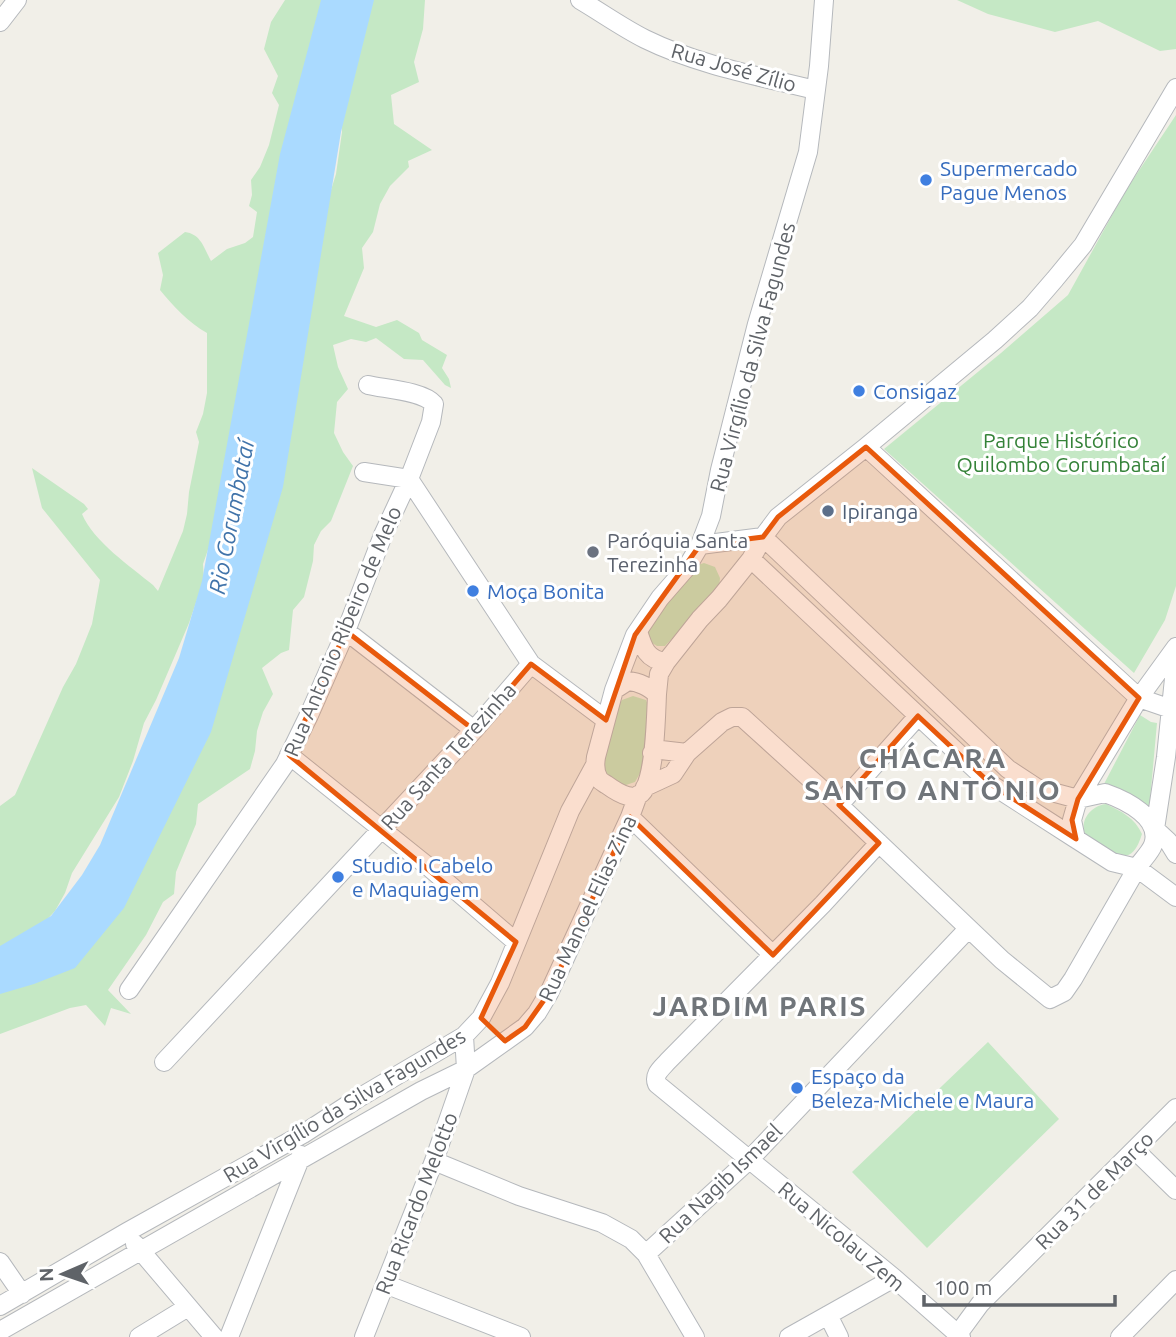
<svg xmlns="http://www.w3.org/2000/svg" width="1176" height="1337" font-family="Ubuntu,sans-serif">
<style>
.green{fill:#c5e8c5}
.water{fill:#aadaff}
.lines{fill:none;stroke-linecap:round;stroke-linejoin:round}
.minor-casing{stroke:#b5b8bc;stroke-width:20}
.minor{stroke:#fff;stroke-width:18}
.marked{fill:#e8590c;fill-opacity:0.2;stroke:#e8590c;stroke-width:5;stroke-linejoin:round}
.shop-dot{fill:#3f7fe0;stroke:#fff;stroke-width:2.5}
.service-dot{fill:#5c6f8a;stroke:#fff;stroke-width:2.5}
.worship-dot{fill:#6b7280;stroke:#fff;stroke-width:2.5}
.labels{text-anchor:middle;dominant-baseline:central;stroke-width:6;stroke-linejoin:round;paint-order:stroke}
.street-label{font-size:21px;fill:#5f6368;stroke:#fff}
.shop-label{font-size:21px;fill:#366cbe;stroke:#fff;text-anchor:start}
.park-label{font-size:21px;fill:#348238;stroke:#fff}
.service-label{font-size:21px;fill:#4e5e75;stroke:#fff;text-anchor:start}
.worship-label{font-size:21px;fill:#5b616d;stroke:#fff;text-anchor:start}
.water-label{font-size:23px;font-style:italic;fill:#4174aa;stroke:#fff}
.district-label{font-size:28px;font-weight:bold;letter-spacing:2px;fill:#70757a;stroke:#fff}
</style>
<rect width="100%" height="100%" fill="#f1efe8"/>
<path class="green" d="M285,0H342L210,544L203,564L204,579L189,623L156,700L144,723L133,761L119,797L72,873L65,893L55,911L41,926L0,948V806L15,795L63,687L76,664L92,624L100,580L42,508L32,468L84,504L88,509L82,514C93,541 131,567 153,585L158,591L183,531L187,514L189,492L199,442L196,432L203,414L207,393V333C189,323 173,306 160,290L163,275L158,253L185,232C201,234 204,248 211,261L227,249L245,243L253,237L257,212L249,206L252,195L251,180L260,167L269,145L279,105L272,93L278,76L264,49L271,22Z
M372,0H425L423,29L414,62L419,82L391,95L394,124L432,150L408,161L409,167L390,186L380,204L373,232L362,248L364,268L344,316L376,327L397,320L419,333L422,340L447,355L442,368L449,379L451,388L445,385L423,360L404,359L376,338L366,342L351,339L333,345L338,367L348,389L337,402L334,433L343,452L353,466L331,521L321,531L314,545L313,561L304,597L293,610L289,650L281,653L262,668L273,694L263,712L257,731L255,751L250,769L198,804L196,824L176,872L174,894L163,902L146,935L108,990L131,1014L111,1008L105,1026L86,1005L70,1008L0,1034V984L112,898L336,174L342,132L341,111Z
M957,0H1176V49L1160,51L1098,21L1055,32L988,14Z
M1176,115V586L1165,620L1134,673L884,449L1001,353L1068,295L1126,190Z
M704,563L715,567L720,578L719,589L665,646H657L649,641L648,631L694,566Z
M633,696L646,700L651,712L643,768L635,782L623,786L609,779L601,770L615,710L622,700Z
M1140,715L1151,722L1157,723L1149,811L1125,793L1104,784Z
M1106,804C1121,811 1135,818 1142,834C1133,863 1121,859 1100,846C1095,842 1086,838 1084,831C1081,817 1094,805 1106,804Z
M988,1042L1059,1119L927,1248L852,1172Z"/>
<path class="water" d="M321,0H374L341,132L283,487L211,732L124,908L75,968L34,984L0,994V946L51,916L82,875L100,845L179,658L202,581L280,154Z"/>
<g class="lines">
<g class="minor-casing">
<path id="minor" d="M580,0C602,13 623,28 645,39C698,65 758,76 815,90
M0,22L17,0
M866,447L1139,698L1171,709L1176,712
M364,472L409,479L531,664L606,720
M763,537L1008,769L1037,788L1078,799L1139,698L1176,647
M700,545L763,537
M751,559L992,785L1076,839
M346,631L474,730
M638,631C643,648 647,660 666,662
M1176,659L1166,757L1155,829L1168,841L1176,854
M628,681C640,682 648,687 657,694C656,718 655,768 645,788C637,805 618,793 607,785C604,783 601,782 599,779C595,773 595,763 596,757L614,690Z
M614,690L635,635L660,598L687,567L700,545L711,516L720,470L757,324L808,152L819,66L824,0
M657,694L659,674L666,662L700,619L719,599L751,559L763,537L778,517L866,447L995,340L1030,308L1055,279L1083,245L1176,88
M652,753L661,750L687,753
M289,755L430,868L516,942
M645,787L673,774L687,753L722,722L732,717H742L839,805L1002,960L1050,999L1064,992L1073,979L1137,868L1176,897
M1105,793C1125,800 1163,818 1153,845C1150,853 1141,861 1137,868L1112,862L1076,839L1072,820L1078,799Z
M839,805L918,716
M630,817L773,955
M879,843L823,904L668,1061C662,1068 653,1074 657,1084L894,1278L961,1337
M129,990L285,764L309,715L346,631L383,535L409,479L431,422L434,404C423,391 385,389 368,385
M164,1062L474,730L531,664
M1135,1150L1176,1190
M434,1161L519,1196L602,1223L631,1239L646,1254L695,1337
M135,1244L214,1337
M646,1254L750,1159L968,929
M0,1262L22,1294
M385,1284L521,1337
M0,1306L127,1232L303,1134L357,1099L464,1036L481,1018L500,983L570,811L595,765
M828,1315L839,1337
M0,1331L421,1091L466,1069L525,1027L537,1013L549,993L630,817L638,795
M958,1334L980,1304L1176,1108
M139,1337L188,1307
M229,1337L300,1159L301,1155
M364,1337L434,1161L466,1069L464,1036
M789,1337L894,1278
M1120,1337L1176,1280"/>
</g>
<use href="#minor" class="minor"/>
</g>
<path class="marked" d="M866,447L1139,698L1078,799L1072,820L1076,839L992,785L918,716L839,805L879,843L773,955L630,817L549,993L525,1027L505,1041L481,1018L516,942L289,755L346,631L474,730L531,664L606,720L635,635L700,545L763,537L778,517Z"/>
<g class="shop-dot">
<circle cx="926" cy="180" r="7"/>
<circle cx="859" cy="391" r="7"/>
<circle cx="473" cy="591" r="7"/>
<circle cx="338" cy="877" r="7"/>
<circle cx="797" cy="1088" r="7"/>
</g>
<circle class="service-dot" cx="828" cy="511" r="7"/>
<circle class="worship-dot" cx="593" cy="552" r="7"/>
<g class="labels">
<g class="street-label">
<text transform="translate(734 67) rotate(16)">Rua José Zílio</text>
<text transform="translate(752 357) rotate(-75)">Rua Virgílio da Silva Fagundes</text>
<text transform="translate(342 631) rotate(-67)">Rua Antonio Ribeiro de Melo</text>
<text transform="translate(448 756) rotate(-48)">Rua Santa Terezinha</text>
<text transform="translate(587 908) rotate(-65)">Rua Manoel Elias Zina</text>
<text transform="translate(344 1105) rotate(-31)">Rua Virgílio da Silva Fagundes</text>
<text transform="translate(720 1183) rotate(-44)">Rua Nagib Ismael</text>
<text transform="translate(1094 1190) rotate(-45)">Rua 31 de Março</text>
<text transform="translate(416 1203) rotate(-69)">Rua Ricardo Melotto</text>
<text transform="translate(842 1236) rotate(40)">Rua Nicolau Zem</text>
</g>
<g class="shop-label">
<text x="940" y="168">Supermercado<tspan x="940" dy="24">Pague Menos</tspan></text>
<text x="873" y="391">Consigaz</text>
<text x="487" y="591">Moça Bonita</text>
<text x="352" y="865">Studio I Cabelo<tspan x="352" dy="24">e Maquiagem</tspan></text>
<text x="811" y="1076">Espaço da<tspan x="811" dy="24">Beleza-Michele e Maura</tspan></text>
</g>
<g class="park-label">
<text x="1061" y="440">Parque Histórico<tspan x="1061" dy="24">Quilombo Corumbataí</tspan></text>
</g>
<g class="service-label">
<text x="842" y="511">Ipiranga</text>
</g>
<g class="worship-label">
<text x="607" y="540">Paróquia Santa<tspan x="607" dy="24">Terezinha</tspan></text>
</g>
<g class="water-label">
<text transform="translate(231 517) rotate(-79)">Rio Corumbataí</text>
</g>
<g class="district-label">
<text x="933" y="757">CHÁCARA<tspan x="933" dy="32">SANTO ANTÔNIO</tspan></text>
<text x="760" y="1005">JARDIM PARIS</text>
</g>
</g>
<g transform="translate(63 1274) rotate(268)" stroke="#ffffff" stroke-width="5" paint-order="stroke">
<path d="M0-5L12 26L0 18L-12 26Z" fill="#5f6368"/>
<text y="-10" font-size="19" font-weight="bold" text-anchor="middle" fill="#5f6368">N</text>
</g>
<path d="M924 1295v10h191v-10" fill="none" stroke="#5f6368" stroke-width="3.5"/>
<text x="934" y="1295" font-size="21" fill="#5f6368" stroke="#ffffff" stroke-width="5" paint-order="stroke">100 m</text>
</svg>
